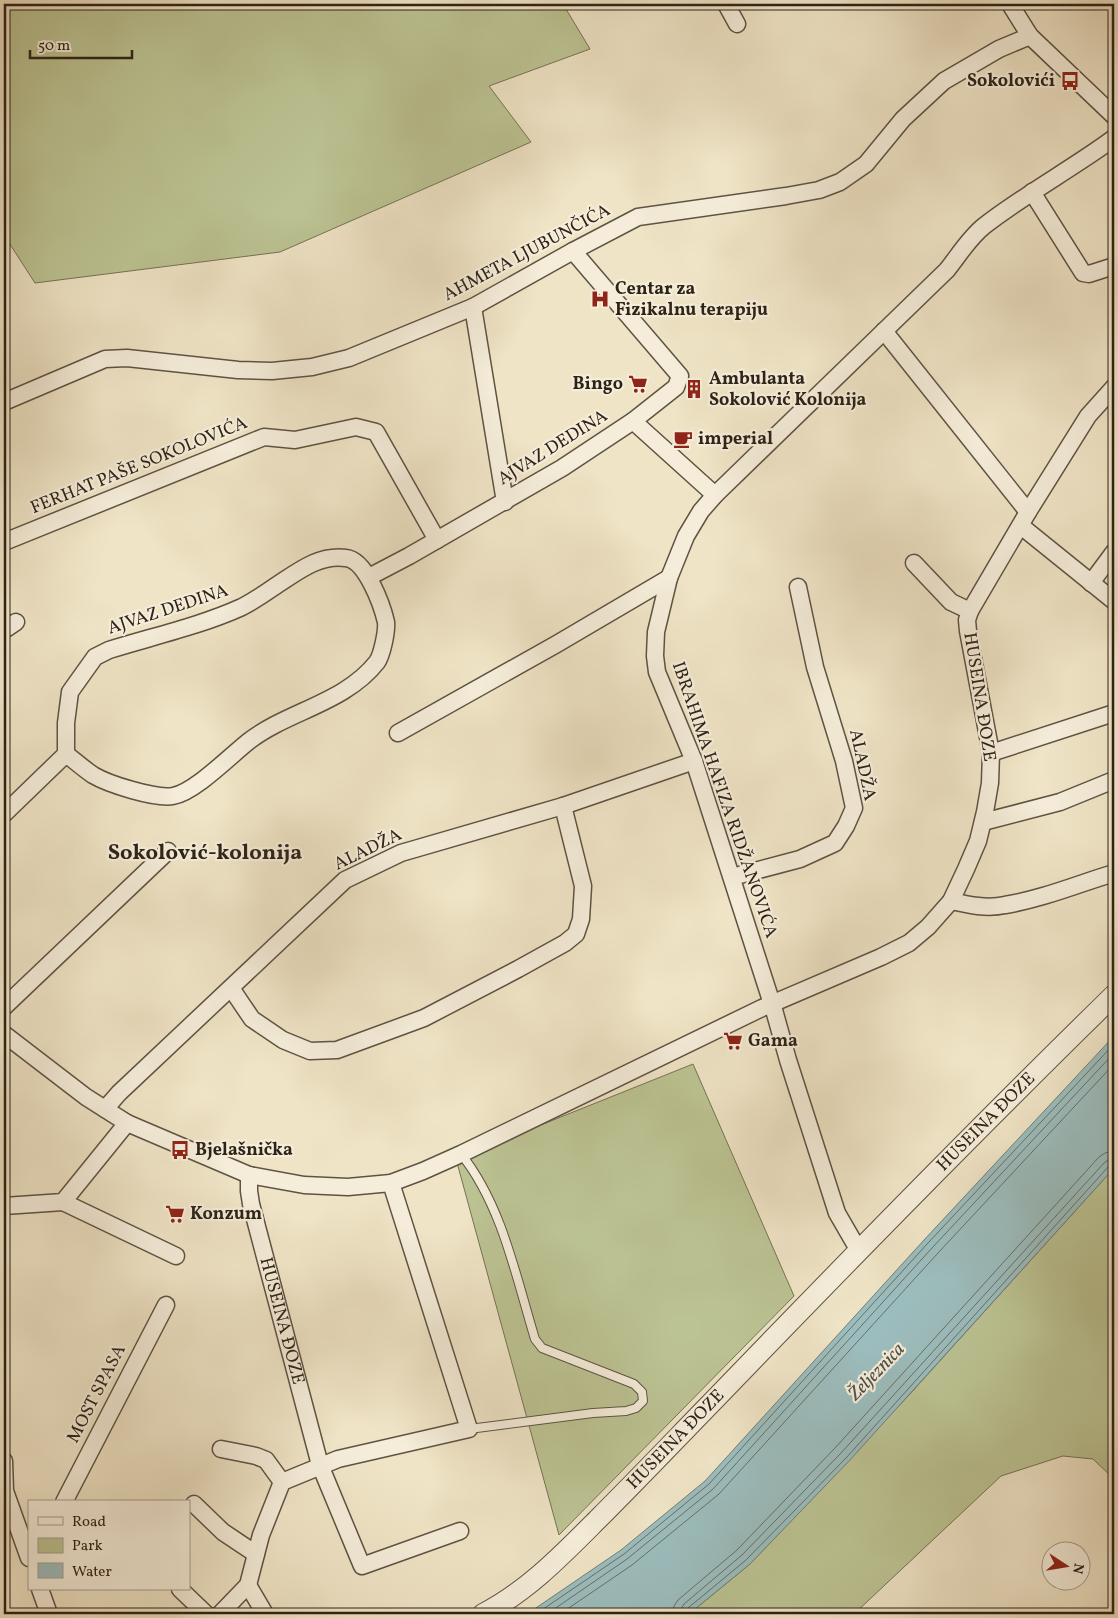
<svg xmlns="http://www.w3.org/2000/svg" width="1118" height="1618" font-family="Vollkorn,serif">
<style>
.green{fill:#bcc393;stroke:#747355}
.water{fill:#9cbdbd;stroke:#707f7b}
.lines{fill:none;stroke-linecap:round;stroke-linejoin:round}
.shore{stroke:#64706a;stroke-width:1}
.service-casing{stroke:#5e5343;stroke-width:10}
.minor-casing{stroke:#5e5343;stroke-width:19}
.tertiary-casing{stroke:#5e5343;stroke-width:22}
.service{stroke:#f5edda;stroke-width:8}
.minor{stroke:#f5edda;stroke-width:16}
.tertiary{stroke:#f5edda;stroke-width:20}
.labels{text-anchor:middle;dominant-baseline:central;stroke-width:4.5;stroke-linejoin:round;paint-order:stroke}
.poi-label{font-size:18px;font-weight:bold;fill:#2d2317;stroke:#f5edda;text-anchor:start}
.street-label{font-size:18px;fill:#2d2317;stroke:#f5edda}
.water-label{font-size:19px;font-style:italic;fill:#4e5149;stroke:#f5edda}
.district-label{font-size:22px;font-weight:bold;fill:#2d2317;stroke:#f5edda}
</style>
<rect width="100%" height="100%" fill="#efe4c6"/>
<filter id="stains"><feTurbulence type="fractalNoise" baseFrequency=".004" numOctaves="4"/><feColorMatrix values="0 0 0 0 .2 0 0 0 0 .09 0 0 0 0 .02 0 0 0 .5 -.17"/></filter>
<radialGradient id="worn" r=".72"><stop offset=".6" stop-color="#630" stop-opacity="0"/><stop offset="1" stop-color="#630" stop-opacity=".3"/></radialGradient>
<path class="green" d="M4,4H563L590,49L489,86L531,142L280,252L35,283L4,235Z
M693,1064L794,1296L559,1535L456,1159Z
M1114,1168V1479L1093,1459L1063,1456L1001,1476L854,1614H689L750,1564L910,1394Z"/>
<path class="water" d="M1114,1036V1168L849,1461L750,1564L689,1614H527L621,1550L705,1481L924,1240Z"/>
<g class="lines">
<path class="shore" d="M536,1614L624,1554L709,1484L928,1243L1114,1044
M547,1614L627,1559L713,1489L932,1248L1114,1053
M560,1614L632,1565L719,1494L938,1253L1114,1064
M673,1614L674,1606L678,1600L737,1550L835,1448L1099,1157L1105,1153L1114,1151
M680,1614L681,1609L684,1604L742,1555L841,1453L1104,1163L1108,1160L1114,1159
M686,1614L688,1608L746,1560L846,1458L1108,1167L1114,1165"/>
<g class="service-casing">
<path id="service" d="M461,1154C502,1205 516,1277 535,1339L542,1348L634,1384L642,1392L643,1401L636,1408L626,1411L593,1413L469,1429"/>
</g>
<g class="minor-casing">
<g id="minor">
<path d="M726,4L737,24"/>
<path d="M1010,4L1030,36L1114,116"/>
<path d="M1032,192L1083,273L1089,274L1114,266"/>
<path d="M473,307L505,502"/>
<path d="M884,331L1028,512"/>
<path d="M4,402L105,359L127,358L238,370L272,371L312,367L349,358L473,307L573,251L638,217L786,196L819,190L840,182L866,164L903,119L944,81L999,49L1030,36"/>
<path d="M633,421L715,495"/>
<path d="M1021,526L1114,601"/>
<path d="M4,542L264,437L295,440L356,427L376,432L437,540"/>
<path d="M914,563L951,602L970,611"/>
<path d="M369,577L409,556L562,468L633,421L676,387L680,376L573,251"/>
<path d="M1091,583L1114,552"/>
<path d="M4,630L16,622"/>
<path d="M398,733L555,645L669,578"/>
<path d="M991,753L1114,713"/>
<path d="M4,814L66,754V723L70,692L95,657L109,650C154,636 200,626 242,607C253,601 264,594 274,587C296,573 318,554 346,558C366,560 382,605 386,622C387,631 382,655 377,662C345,703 288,711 249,741C230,756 195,792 173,796C155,799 108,784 93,775C84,769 75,761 66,754"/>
<path d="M983,822L1060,802L1114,780"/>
<path d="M732,877L800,859L835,843L846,826L854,808L844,761L815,667L798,587"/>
<path d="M951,901C969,905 987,909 1005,905C1042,899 1078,884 1114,873"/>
<path d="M231,988L252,1019L283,1040L310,1051L337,1050L424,1018L518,969L565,943L576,934L581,919L583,886L563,806"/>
<path d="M4,1007L168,851"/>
<path d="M4,1034L86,1097L127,1123L249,1175L304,1185L348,1187L391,1183L423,1171L461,1154L762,1008L881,957L909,943L928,927L951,901L966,869L978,841L985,812L990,783L991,753L968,631L967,620L970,611L1028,512L1088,416L1114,387"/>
<path d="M105,1109L119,1093L345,880L401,853L563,806L694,761"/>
<path id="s1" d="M249,1175V1191L251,1204L320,1465L362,1566L460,1531"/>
<path d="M63,1202L176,1256"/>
<path d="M4,1206L63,1202L127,1123"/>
<path d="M859,1251L837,1213L788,1060L774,1010L694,761L657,672L655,656L656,632L669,578L686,536L701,511L715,495L947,270C959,255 969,238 984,226C1025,194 1072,169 1114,138"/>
<path d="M221,1449L256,1456L266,1460L282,1482"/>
<path d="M4,1461L5,1491L29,1558"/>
<path d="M64,1502L166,1305"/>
<path d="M194,1504L223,1532L256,1554"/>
<path d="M248,1585L265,1614"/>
<path d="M40,1589L49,1614"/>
<path d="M180,1589L206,1614"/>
<path d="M220,1614L248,1585L261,1535L282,1482L338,1459L469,1429L391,1183"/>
</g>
</g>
<g class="tertiary-casing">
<g id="tertiary">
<path id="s2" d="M483,1614C528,1591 564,1553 599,1518C639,1478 678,1437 717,1397C848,1261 980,1126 1114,995"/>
</g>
</g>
<use href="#service" class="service"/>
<use href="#minor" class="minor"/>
<use href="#tertiary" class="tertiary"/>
</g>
<defs>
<g id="bus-bare" transform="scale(1.5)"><path d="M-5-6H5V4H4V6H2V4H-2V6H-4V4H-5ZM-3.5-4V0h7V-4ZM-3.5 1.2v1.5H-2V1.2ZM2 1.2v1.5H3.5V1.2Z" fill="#8f2418" stroke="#f5edda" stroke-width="2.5" paint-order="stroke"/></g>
<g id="hospital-bare" transform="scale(1.5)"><path d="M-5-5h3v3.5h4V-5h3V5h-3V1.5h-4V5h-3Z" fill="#8f2418" stroke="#f5edda" stroke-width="2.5" paint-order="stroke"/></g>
<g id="supermarket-bare" transform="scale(1.5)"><path d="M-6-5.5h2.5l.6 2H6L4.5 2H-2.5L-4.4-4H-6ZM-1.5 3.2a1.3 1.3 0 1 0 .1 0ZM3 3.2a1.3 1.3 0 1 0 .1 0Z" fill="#8f2418" stroke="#f5edda" stroke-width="2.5" paint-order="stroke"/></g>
<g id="building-bare" transform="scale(1.5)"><path d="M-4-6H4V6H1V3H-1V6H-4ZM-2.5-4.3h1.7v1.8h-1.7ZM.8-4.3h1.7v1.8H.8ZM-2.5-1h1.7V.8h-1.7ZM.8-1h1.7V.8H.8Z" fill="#8f2418" stroke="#f5edda" stroke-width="2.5" paint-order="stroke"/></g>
<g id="cafe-bare" transform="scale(1.5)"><path d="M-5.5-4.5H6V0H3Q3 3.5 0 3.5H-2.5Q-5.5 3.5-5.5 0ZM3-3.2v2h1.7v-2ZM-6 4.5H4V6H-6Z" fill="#8f2418" stroke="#f5edda" stroke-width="2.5" paint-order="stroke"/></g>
</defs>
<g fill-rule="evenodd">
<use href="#bus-bare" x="1070" y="81"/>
<use href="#hospital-bare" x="600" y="299"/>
<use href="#supermarket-bare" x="638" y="384"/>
<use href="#building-bare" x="694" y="389"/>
<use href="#cafe-bare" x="683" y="439"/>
<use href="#supermarket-bare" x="733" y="1041"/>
<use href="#bus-bare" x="180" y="1150"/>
<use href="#supermarket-bare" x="175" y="1214"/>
</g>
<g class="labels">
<g class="poi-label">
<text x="1055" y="81" text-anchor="end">Sokolovići</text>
<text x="615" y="289">Centar za<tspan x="615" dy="21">Fizikalnu terapiju</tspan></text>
<text x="709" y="379">Ambulanta<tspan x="709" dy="21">Sokolović Kolonija</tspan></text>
<text x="623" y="384" text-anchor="end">Bingo</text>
<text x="698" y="439">imperial</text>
<text x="748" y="1041">Gama</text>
<text x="195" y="1150">Bjelašnička</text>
<text x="190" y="1214">Konzum</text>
</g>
<g class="street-label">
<text transform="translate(527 253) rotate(-28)">AHMETA LJUBUNČIĆA</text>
<text transform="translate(553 448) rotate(-32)">AJVAZ DEDINA</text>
<text transform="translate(139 466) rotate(-22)">FERHAT PAŠE SOKOLOVIĆA</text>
<text transform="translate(168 610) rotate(-18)">AJVAZ DEDINA</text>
<text transform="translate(979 697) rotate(81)">HUSEINA ĐOZE</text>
<text transform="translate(862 765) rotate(78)">ALADŽA</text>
<text transform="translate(724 800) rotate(71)">IBRAHIMA HAFIZA RIDŽANOVIĆA</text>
<text transform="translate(368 850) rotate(-26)">ALADŽA</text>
<text stroke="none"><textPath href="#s2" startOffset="705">HUSEINA ĐOZE</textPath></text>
<text stroke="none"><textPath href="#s1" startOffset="150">HUSEINA ĐOZE</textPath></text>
<text transform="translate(97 1394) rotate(-63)">MOST SPASA</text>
<text stroke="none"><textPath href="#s2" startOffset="261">HUSEINA ĐOZE</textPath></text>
</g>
<g class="water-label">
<text transform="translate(877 1372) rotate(-46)">Željeznica</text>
</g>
<g class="district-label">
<text x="205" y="853">Sokolović-kolonija</text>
</g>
</g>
<rect width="1118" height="1618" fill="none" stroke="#efe4c6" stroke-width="20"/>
<rect x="5" y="5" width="1108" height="1608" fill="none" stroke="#2d2317" stroke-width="2.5"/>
<rect x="10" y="10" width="1098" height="1598" fill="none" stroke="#2d2317"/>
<rect x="28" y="1500" width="162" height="90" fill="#f5edda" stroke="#a59c8c"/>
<rect x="38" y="1517" width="25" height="8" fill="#f5edda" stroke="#a59c8c"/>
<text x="72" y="1526" font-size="15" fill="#2d2317">Road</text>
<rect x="38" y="1538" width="25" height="15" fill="#bcc393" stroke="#a59c8c"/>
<text x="72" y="1550" font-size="15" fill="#2d2317">Park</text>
<rect x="38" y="1563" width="25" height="15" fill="#9cbdbd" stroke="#a59c8c"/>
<text x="72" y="1576" font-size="15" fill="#2d2317">Water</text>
<g transform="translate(1066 1566) rotate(102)"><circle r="24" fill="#f5edda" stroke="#a59c8c"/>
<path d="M0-4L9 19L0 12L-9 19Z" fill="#8f2418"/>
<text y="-8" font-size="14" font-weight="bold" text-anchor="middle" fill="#2d2317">N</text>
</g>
<path d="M30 50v8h102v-8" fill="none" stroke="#2d2317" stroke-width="2.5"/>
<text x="38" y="50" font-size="15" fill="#2d2317" stroke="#f5edda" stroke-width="4" paint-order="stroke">50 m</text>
<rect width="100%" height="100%" filter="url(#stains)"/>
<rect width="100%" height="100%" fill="url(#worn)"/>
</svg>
